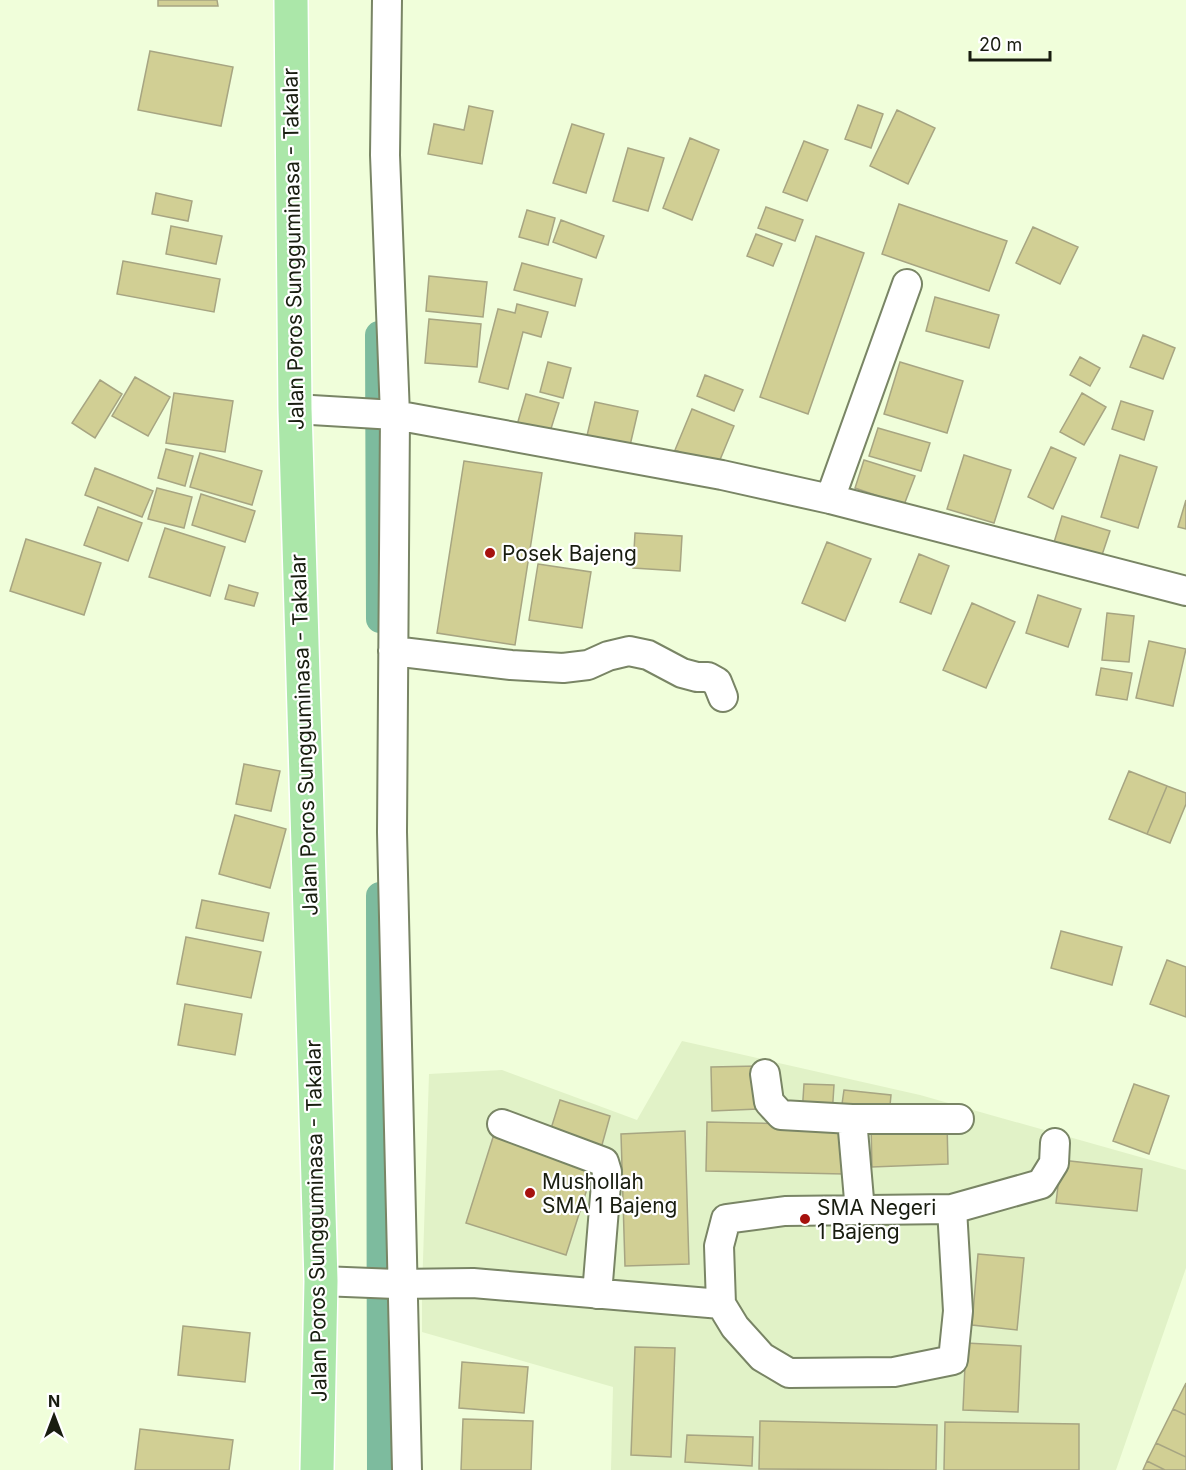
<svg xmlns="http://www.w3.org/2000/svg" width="1186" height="1470" font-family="Inter,sans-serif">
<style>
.built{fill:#e1f2c7}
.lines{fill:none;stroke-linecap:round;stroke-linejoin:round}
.canal{stroke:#7dbb9e;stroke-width:28}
.building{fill:#d1cf94;stroke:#a7a582;stroke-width:1.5}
.minor-casing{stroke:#798565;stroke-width:32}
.highway-casing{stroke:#fff;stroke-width:36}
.minor{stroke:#fff;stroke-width:28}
.highway{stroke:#abe7a9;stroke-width:33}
.poi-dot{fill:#a6110d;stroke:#fff;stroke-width:2}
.labels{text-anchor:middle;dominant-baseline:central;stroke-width:4.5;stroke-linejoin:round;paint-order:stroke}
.street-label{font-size:21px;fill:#191d10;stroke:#fff}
.poi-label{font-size:21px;fill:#191d10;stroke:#fff;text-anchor:start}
</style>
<rect width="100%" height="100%" fill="#f0feda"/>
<path class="built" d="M682,1041L920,1095L1186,1170V1268L1116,1470H611L613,1387L422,1332V1291L429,1074L502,1070L637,1120Z"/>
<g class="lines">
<path class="canal" d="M379,335L380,619
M380,896L381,1470"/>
</g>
<path class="building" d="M158,0H217L218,6H158Z
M150,51L233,67L221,126L138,110Z
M858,105L883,114L871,148L845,139Z
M469,106L493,111L482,164L428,154L434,124L464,130Z
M897,110L935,128L908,184L870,166Z
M572,124L604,134L586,193L553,183Z
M690,138L719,150L692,220L663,208Z
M804,141L828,150L807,201L783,192Z
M628,148L664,158L648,211L613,201Z
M156,193L192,201L188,221L152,214Z
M899,204L1007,241L989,291L882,254Z
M766,207L803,220L795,241L758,228Z
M527,210L555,218L548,245L519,237Z
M561,220L604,236L596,258L553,242Z
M171,226L222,236L216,264L166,254Z
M1033,227L1078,247L1060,284L1016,263Z
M756,234L782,244L773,266L747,256Z
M816,236L864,253L808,414L760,397Z
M123,261L220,279L214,312L117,294Z
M522,263L582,279L575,306L514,290Z
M429,276L487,282L483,317L426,311Z
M935,297L999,315L989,348L926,331Z
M517,304L548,312L541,337L523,332L508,389L479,382L498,309L515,313Z
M429,319L481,324L477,367L425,363Z
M1143,335L1175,348L1163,379L1130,367Z
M1080,357L1100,368L1090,386L1070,375Z
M548,362L571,368L563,398L540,392Z
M900,362L963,381L947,433L884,414Z
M705,375L743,390L734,411L697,396Z
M135,377L170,397L148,436L112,416Z
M100,380L122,394L95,438L72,423Z
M174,393L233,401L225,452L166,443Z
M1082,393L1106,407L1084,445L1060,432Z
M526,394L559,403L549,435L517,425Z
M1121,401L1153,411L1144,440L1112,429Z
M595,402L638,411L628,454L585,444Z
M692,409L734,426L717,467L675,450Z
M878,428L930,443L921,471L869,456Z
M1051,447L1076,458L1053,509L1028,497Z
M166,449L193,456L185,486L158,478Z
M200,453L262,471L252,505L190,487Z
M964,455L1011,470L994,523L947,509Z
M1120,455L1157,467L1138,528L1101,517Z
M864,460L915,476L904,505L855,488Z
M464,461L542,473L515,645L437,633Z
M95,468L153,491L142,517L85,495Z
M157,488L192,497L184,528L148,519Z
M201,494L255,511L245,542L192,525Z
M1186,500V529L1178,527Z
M98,507L142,523L128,561L84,545Z
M1062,516L1110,531L1099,564L1052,549Z
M165,528L225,547L210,596L149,577Z
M635,533L682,536L680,571L633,568Z
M26,539L101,563L84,615L10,591Z
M827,542L871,559L845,621L802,603Z
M919,554L949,566L931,614L900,602Z
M538,564L591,572L582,628L529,620Z
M229,585L258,593L254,606L225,599Z
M1038,595L1081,609L1068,647L1026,633Z
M972,603L1015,622L986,688L943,670Z
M1107,613L1134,616L1129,662L1102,660Z
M1149,641L1186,649L1173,706L1136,698Z
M1101,668L1132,673L1127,700L1096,695Z
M244,764L280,771L271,811L236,804Z
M1129,771L1167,786L1147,834L1109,819Z
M1167,786L1186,793V804L1170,843L1147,834Z
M235,815L286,829L270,888L219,874Z
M202,900L269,913L263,941L196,928Z
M1061,931L1122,947L1112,985L1051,968Z
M186,937L261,952L251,998L177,984Z
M1167,960L1186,967V1017L1150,1004Z
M185,1004L242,1014L235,1055L178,1045Z
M758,1066V1109L712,1111L711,1067Z
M804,1084L834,1085L832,1116L802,1114Z
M1134,1084L1169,1096L1149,1154L1113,1141Z
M844,1090L891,1095L889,1116L841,1111Z
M560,1100L610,1116L600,1152L549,1135Z
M707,1122L845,1125L844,1174L706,1171Z
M947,1123L948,1164L872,1167L871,1125Z
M495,1131L595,1164L566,1255L466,1223Z
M685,1131L689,1264L625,1266L621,1134Z
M1061,1160L1142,1169L1137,1211L1056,1203Z
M978,1254L1024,1258L1017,1330L972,1325Z
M183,1326L250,1333L245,1382L178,1375Z
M966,1343L1021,1346L1018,1412L963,1410Z
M635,1347L675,1348L671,1457L631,1455Z
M462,1362L528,1367L524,1413L459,1408Z
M1186,1383V1415L1173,1409Z
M1173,1409L1186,1415V1457L1156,1443Z
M463,1419L533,1421L531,1470H461Z
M760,1421L937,1425L936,1470L759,1469Z
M945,1422L1079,1424V1470H944Z
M140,1429L233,1440L229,1470H135Z
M687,1435L753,1437L752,1466L685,1462Z
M1156,1443L1186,1457V1470H1165L1147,1461Z
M1147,1461L1165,1470H1143Z"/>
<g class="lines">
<g class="minor-casing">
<path id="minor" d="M387,0L385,155L395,415L392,832L407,1470
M295,409L395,415L722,475L830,499L1186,591
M830,499L907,284
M393,651L511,665L563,668L588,665L608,656L629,651L648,655L682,673L697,677H708L717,682L723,697
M765,1074L769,1102L781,1115L852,1119L860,1211
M852,1119H959
M502,1124L604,1162L607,1172L597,1294
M952,1209L1041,1184L1054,1163L1055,1143
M321,1281L396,1284L473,1283L721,1304L735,1327L762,1357L789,1373L894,1372L953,1360L958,1311L952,1209L785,1211L726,1219L719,1246L721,1304"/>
</g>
<g class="highway-casing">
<path id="highway" d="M291,0L295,409L321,1281L317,1470"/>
</g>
<use href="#minor" class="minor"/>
<use href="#highway" class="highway"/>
</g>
<g class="poi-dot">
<circle cx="490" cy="553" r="6"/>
<circle cx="530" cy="1193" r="6"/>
<circle cx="805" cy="1219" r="6"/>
</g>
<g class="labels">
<g class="street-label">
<text transform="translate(293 249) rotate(-91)">Jalan Poros Sungguminasa - Takalar</text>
<text transform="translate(304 735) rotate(-92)">Jalan Poros Sungguminasa - Takalar</text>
<text transform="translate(316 1221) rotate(-91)">Jalan Poros Sungguminasa - Takalar</text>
</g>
<g class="poi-label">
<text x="502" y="553">Posek Bajeng</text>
<text x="542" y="1181">Mushollah<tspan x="542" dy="24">SMA 1 Bajeng</tspan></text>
<text x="817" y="1207">SMA Negeri<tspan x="817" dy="24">1 Bajeng</tspan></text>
</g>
</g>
<g transform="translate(54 1416)" stroke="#ffffff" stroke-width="4.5" paint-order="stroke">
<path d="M0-4.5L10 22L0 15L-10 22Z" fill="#191d10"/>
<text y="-9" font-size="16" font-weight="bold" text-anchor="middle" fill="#191d10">N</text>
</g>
<path d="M970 51v9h80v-9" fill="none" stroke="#191d10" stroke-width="3"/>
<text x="979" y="51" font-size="18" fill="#191d10" stroke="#ffffff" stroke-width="4.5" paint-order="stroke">20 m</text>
</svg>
